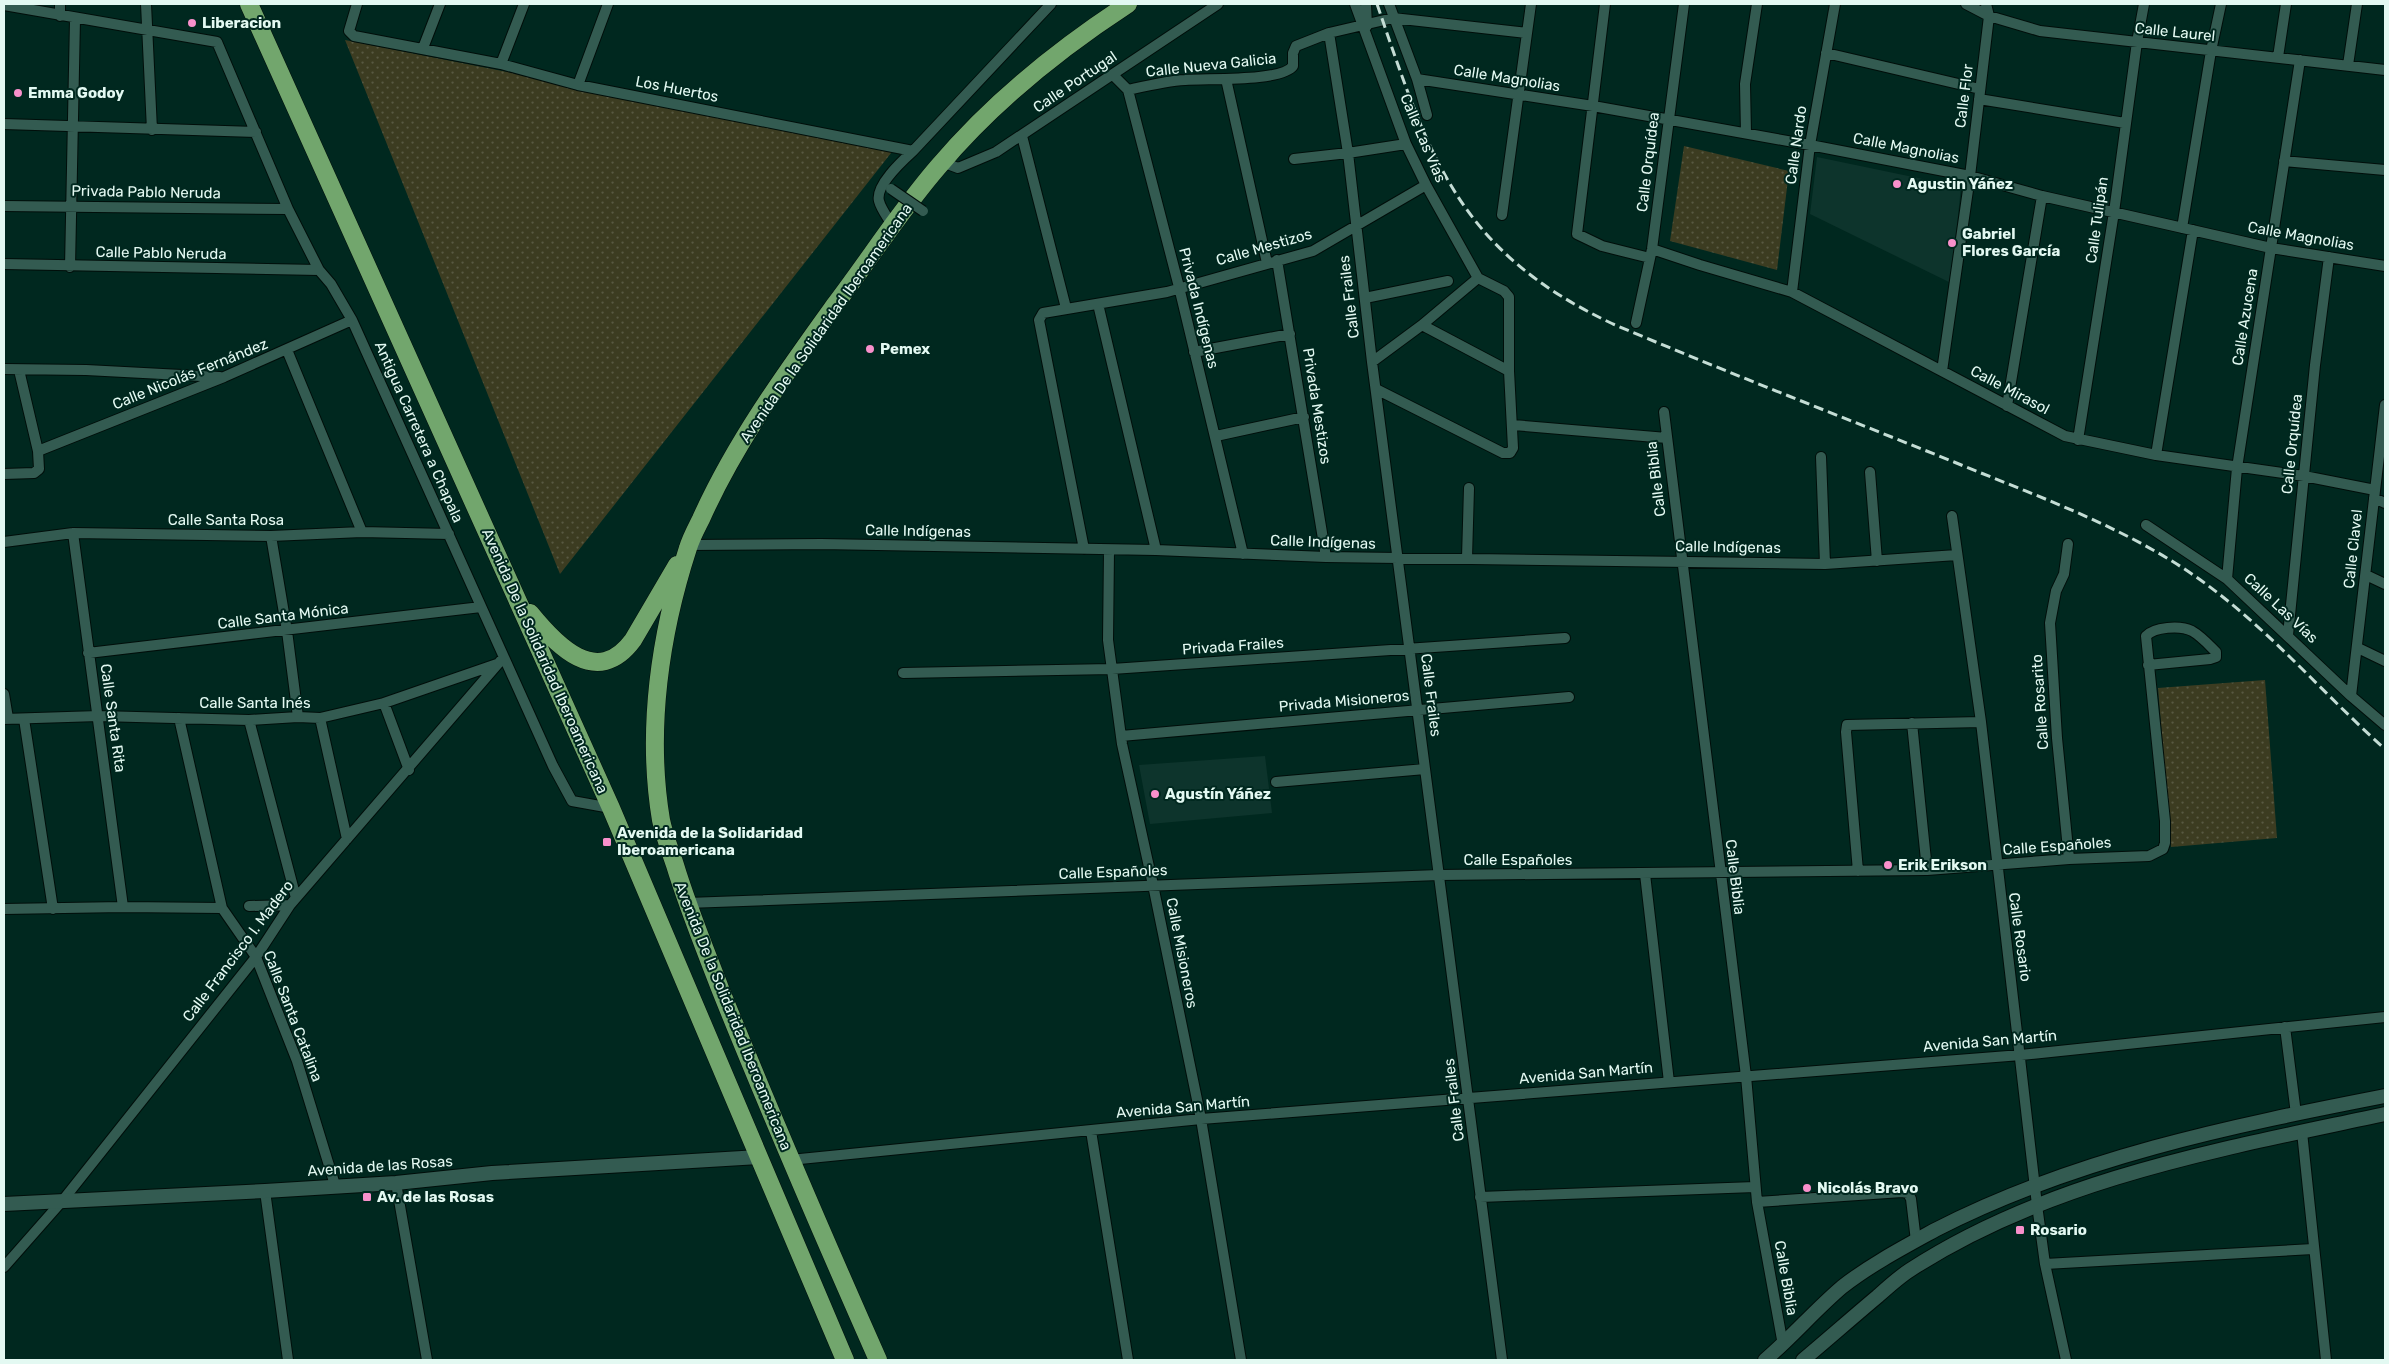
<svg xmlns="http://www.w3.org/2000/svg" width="2389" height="1364" font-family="Rubik,sans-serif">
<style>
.built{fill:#0d342c}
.grass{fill:url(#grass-dots)}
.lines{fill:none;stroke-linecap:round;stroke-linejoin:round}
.street-casing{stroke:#000e0a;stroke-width:12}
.secondary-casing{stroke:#000e0a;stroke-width:16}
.highway-casing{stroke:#000e0a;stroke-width:19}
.street{stroke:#335b51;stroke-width:10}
.secondary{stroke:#335b51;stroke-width:14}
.highway{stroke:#72a66d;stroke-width:18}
.rail{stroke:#c4ddd5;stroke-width:3;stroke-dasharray:10 5;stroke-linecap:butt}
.street-bridge-casing{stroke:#000e0a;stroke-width:12;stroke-linecap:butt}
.street-bridge{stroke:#335b51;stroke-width:10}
.poi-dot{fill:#f890cb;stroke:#00281f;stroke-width:2}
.labels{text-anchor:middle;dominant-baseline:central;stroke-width:4;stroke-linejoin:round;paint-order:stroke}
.poi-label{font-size:15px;font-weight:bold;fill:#e3f9f2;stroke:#00281f;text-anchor:start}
.street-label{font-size:15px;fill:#e3f9f2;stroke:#00281f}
</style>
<defs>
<pattern id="grass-dots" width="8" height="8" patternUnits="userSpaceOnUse" patternTransform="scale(1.25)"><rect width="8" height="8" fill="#3c3c21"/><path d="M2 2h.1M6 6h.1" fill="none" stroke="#585942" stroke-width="1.8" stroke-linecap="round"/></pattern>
</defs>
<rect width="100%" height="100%" fill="#00281f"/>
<path class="built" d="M1817,157L1961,187L1951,283L1810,214Z
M1265,756L1272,813L1150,824L1139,765Z"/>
<path class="grass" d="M345,40L895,148L560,574Z
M1684,146L1789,171L1777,270L1670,241Z
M2265,680L2277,838L2171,847L2158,688Z"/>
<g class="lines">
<g class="street-casing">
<path id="street" d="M146,4L152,130
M357,4L349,31L354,36L501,64L578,85L913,151C902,161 875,186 879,201C881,209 888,218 892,225
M1355,4L1406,144L1426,185L1478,278
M1366,4L1367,26
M1389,4L1417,79L1427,115
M1605,4L1577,234L1602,246L1650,258
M1966,4L1989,16L2040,31L2385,70
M4,5L217,42L288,209L319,270L331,284L352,320L553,766L572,801L611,808
M60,16V4
M1329,33L1348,153L1372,362L1502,1360
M423,48L440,4
M1826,53L1980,89
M2278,57L2286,4
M501,64L524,4
M2348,65L2357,4
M1113,75L1128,90L1179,287L1243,554
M1226,79L1267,263
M1417,79L1593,106L1810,145L1970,176L2042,196L2271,248L2385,266
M578,85L608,4
M1128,90C1146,86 1166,81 1185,80C1207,78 1281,82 1293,66V53L1296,46L1329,33L1393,18L1527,33
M1979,99L2125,123
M4,124L256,132
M1746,133L1745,84L1757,4
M1022,136L1066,308
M913,151L1051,4
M1294,159L1348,153L1406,144
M2284,161L2385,170
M942,162L958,168L996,152L1218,4
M4,206L288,209
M1502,215L1531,4
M2182,228L2211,51L2221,4
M1652,249L1700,265L1792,292L2065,436L2156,455L2304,476L2375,490
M1277,260L1326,557
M4,264L319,270
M70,267L75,19
M1792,292L1810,145L1835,4
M1365,298L1448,281
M1098,304L1156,550
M1636,323L1652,249L1684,4
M1422,325L1509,371
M287,350L362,532
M1194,352L1290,334
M1372,362L1422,325L1478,278
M4,369L86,370L220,377
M1942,371L1970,176L1989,16L1986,4
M1376,389L1503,453H1510L1513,448L1509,371V297L1504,291L1478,278
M2007,406L2042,196
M1664,412L1746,1076L1757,1202L1783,1345
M1513,425L1667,438
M1216,436L1304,417
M2078,440L2114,212L2137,42L2144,4
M38,451L224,377L352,320
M2156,455L2193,230
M1821,457L1825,564
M1870,472L1877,561
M4,474L34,473L39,469L38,451L19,370
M2374,498L2385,503
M1952,516L1981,722L2037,1205L2045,1264L2066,1360
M2146,525L2227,579L2351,696L2385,725
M73,533L123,907
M271,536L287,631L298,717
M4,542L73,533L271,536L362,532L449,534
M2068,544L2064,574L2056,591L2050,623L2057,738L2069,859
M688,545L821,544L1156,550L1326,557L1825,564L1957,555
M1084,549L1039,320L1043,313L1167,292L1313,251L1426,185
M1109,551L1108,640L1122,744L1153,885L1201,1119L1241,1360
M1467,558L1469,488
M2366,575L2385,584
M2227,579L2237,468L2300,60
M2288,635L2315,365L2329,257
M2358,648L2385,661
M88,653L481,607
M903,673L1112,669L1565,638
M4,694L8,718
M2351,696L2385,405
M384,703L409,770
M179,718L222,908L256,957L297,1061L335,1185
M320,718L347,839
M4,719L99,716L249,720L298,717L320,718L384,703L497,664
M24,719L53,909
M249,720L296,898
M1912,723L1927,870
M1121,736L1569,697
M1276,782L1425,769
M1858,871L1846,732L1847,725L1981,722
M1645,874L1669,1082
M687,903L1439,875L1927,870L2069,859L2149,856L2163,849L2165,843V821L2146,636C2154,627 2180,625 2192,631C2201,636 2209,645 2216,652V657L2210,659L2148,665
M249,906L290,905
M4,909L123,907L222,908
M2285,1027L2296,1114
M1091,1131L1128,1360
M2302,1132L2326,1360
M790,1160L1201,1119L2021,1055L2385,1017
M396,1183L427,1360
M265,1191L288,1360
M1480,1197L1755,1187
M1757,1202L1902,1192L1908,1193L1911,1199L1916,1241
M2045,1264L2313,1249
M4,1267L63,1200L256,957L290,905L503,658"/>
</g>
<g class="secondary-casing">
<path id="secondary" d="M4,1204L265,1191L396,1183L492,1173L759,1157
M1765,1360C1792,1337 1815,1310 1842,1287C1870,1265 1904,1247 1935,1230C2075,1158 2231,1126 2385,1096
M1803,1360C1828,1339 1853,1317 1878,1296C1888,1287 1899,1277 1910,1270C2052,1178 2223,1149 2385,1114"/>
</g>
<g class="highway-casing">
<path id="highway" d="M249,4L611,808L845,1360
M530,613C556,645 597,689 633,640L677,565
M878,1360C824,1238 771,1115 721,991C705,949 688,908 675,865C670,850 664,835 661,820C646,730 660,634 688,548C691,538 696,529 701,519C735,443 785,374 834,306C869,260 900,211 938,167C991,104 1059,49 1128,4"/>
</g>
<use href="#street" class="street"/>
<use href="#secondary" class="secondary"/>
<use href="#highway" class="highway"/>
<path class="rail" d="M1377,4C1429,156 1457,251 1613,324C1726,372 1840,416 1954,462C2034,495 2117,524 2189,572C2263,622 2319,690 2385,749"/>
<g class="street-bridge-casing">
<path id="street-bridge" d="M891,189L923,211"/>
</g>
<use href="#street-bridge" class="street-bridge"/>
</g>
<g class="poi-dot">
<circle cx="192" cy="23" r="5"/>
<circle cx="18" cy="93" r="5"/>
<circle cx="1897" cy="184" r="5"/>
<circle cx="1952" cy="243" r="5"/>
<circle cx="870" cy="349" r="5"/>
<circle cx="1155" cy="794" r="5"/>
<rect x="602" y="837" width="10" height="10" rx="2.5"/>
<circle cx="1888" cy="865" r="5"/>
<circle cx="1807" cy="1188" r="5"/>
<rect x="362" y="1192" width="10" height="10" rx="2.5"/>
<rect x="2015" y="1225" width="10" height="10" rx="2.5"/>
</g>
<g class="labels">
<g class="poi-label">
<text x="202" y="23">Liberacion</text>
<text x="28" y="93">Emma Godoy</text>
<text x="1907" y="184">Agustin Yáñez</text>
<text x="1962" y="234">Gabriel<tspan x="1962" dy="17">Flores García</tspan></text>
<text x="880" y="349">Pemex</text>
<text x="1165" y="794">Agustín Yáñez</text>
<text x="617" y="833">Avenida de la Solidaridad<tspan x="617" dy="17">Iberoamericana</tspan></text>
<text x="1898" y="865">Erik Erikson</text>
<text x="1817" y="1188">Nicolás Bravo</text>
<text x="377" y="1197">Av. de las Rosas</text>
<text x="2030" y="1230">Rosario</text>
</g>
<g class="street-label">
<text transform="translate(2175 32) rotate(6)">Calle Laurel</text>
<text transform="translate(1211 65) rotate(-6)">Calle Nueva Galicia</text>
<text transform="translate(1507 78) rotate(9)">Calle Magnolias</text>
<text transform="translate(1075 82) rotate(-34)">Calle Portugal</text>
<text transform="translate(677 89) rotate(11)">Los Huertos</text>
<text transform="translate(1964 96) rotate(-83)">Calle Flor</text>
<text transform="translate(1423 138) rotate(67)">Calle Las Vías</text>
<text transform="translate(1796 145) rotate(-82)">Calle Nardo</text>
<text transform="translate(1906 148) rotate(11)">Calle Magnolias</text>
<text transform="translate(1648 162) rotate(-83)">Calle Orquídea</text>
<text transform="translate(146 192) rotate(1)">Privada Pablo Neruda</text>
<text transform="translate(2097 220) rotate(-82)">Calle Tulipán</text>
<text transform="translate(2301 236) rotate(10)">Calle Magnolias</text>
<text transform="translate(1264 247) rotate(-16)">Calle Mestizos</text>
<text transform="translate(161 253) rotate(1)">Calle Pablo Neruda</text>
<text transform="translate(1349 297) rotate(-97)">Calle Frailes</text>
<text transform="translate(1199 308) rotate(76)">Privada Indígenas</text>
<text transform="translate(2245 317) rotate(-81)">Calle Azucena</text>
<text transform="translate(826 323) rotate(-55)">Avenida De la Solidaridad Iberoamericana</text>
<text transform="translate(190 374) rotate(-22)">Calle Nicolás Fernández</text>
<text transform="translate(2010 390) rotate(28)">Calle Mirasol</text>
<text transform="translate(1317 406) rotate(81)">Privada Mestizos</text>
<text transform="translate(419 432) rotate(66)">Antigua Carretera a Chapala</text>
<text transform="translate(2292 444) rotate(-84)">Calle Orquídea</text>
<text transform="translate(1656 479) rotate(-97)">Calle Biblia</text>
<text x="226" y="520">Calle Santa Rosa</text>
<text transform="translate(918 531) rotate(1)">Calle Indígenas</text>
<text transform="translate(1323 542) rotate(2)">Calle Indígenas</text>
<text transform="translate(1728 547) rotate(1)">Calle Indígenas</text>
<text transform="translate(2353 549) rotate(-84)">Calle Clavel</text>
<text transform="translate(2281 608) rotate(43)">Calle Las Vías</text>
<text transform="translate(283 616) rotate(-7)">Calle Santa Mónica</text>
<text transform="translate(1233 646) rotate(-4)">Privada Frailes</text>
<text transform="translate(545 661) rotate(66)">Avenida De la Solidaridad Iberoamericana</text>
<text transform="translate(1431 695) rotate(83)">Calle Frailes</text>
<text transform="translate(1344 701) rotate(-5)">Privada Misioneros</text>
<text transform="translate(2040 702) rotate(-94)">Calle Rosarito</text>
<text x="255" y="703">Calle Santa Inés</text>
<text transform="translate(113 718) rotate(82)">Calle Santa Rita</text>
<text transform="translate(2057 846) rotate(-4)">Calle Españoles</text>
<text x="1518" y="860">Calle Españoles</text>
<text transform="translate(1113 872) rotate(-2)">Calle Españoles</text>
<text transform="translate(1735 877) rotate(83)">Calle Biblia</text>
<text transform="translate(2020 937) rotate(82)">Calle Rosario</text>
<text transform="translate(238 951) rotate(-53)">Calle Francisco I. Madero</text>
<text transform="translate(1182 953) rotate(79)">Calle Misioneros</text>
<text transform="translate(293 1016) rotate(69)">Calle Santa Catalina</text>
<text transform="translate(733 1016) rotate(68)">Avenida De la Solidaridad Iberoamericana</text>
<text transform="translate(1990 1041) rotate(-5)">Avenida San Martín</text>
<text transform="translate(1586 1073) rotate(-5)">Avenida San Martín</text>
<text transform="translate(1454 1100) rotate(-97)">Calle Frailes</text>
<text transform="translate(1183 1107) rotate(-5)">Avenida San Martín</text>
<text transform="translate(380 1166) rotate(-4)">Avenida de las Rosas</text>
<text transform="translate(1786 1278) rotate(80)">Calle Biblia</text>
</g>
</g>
<rect width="2389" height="1364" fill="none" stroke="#e3f9f2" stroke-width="10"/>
</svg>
